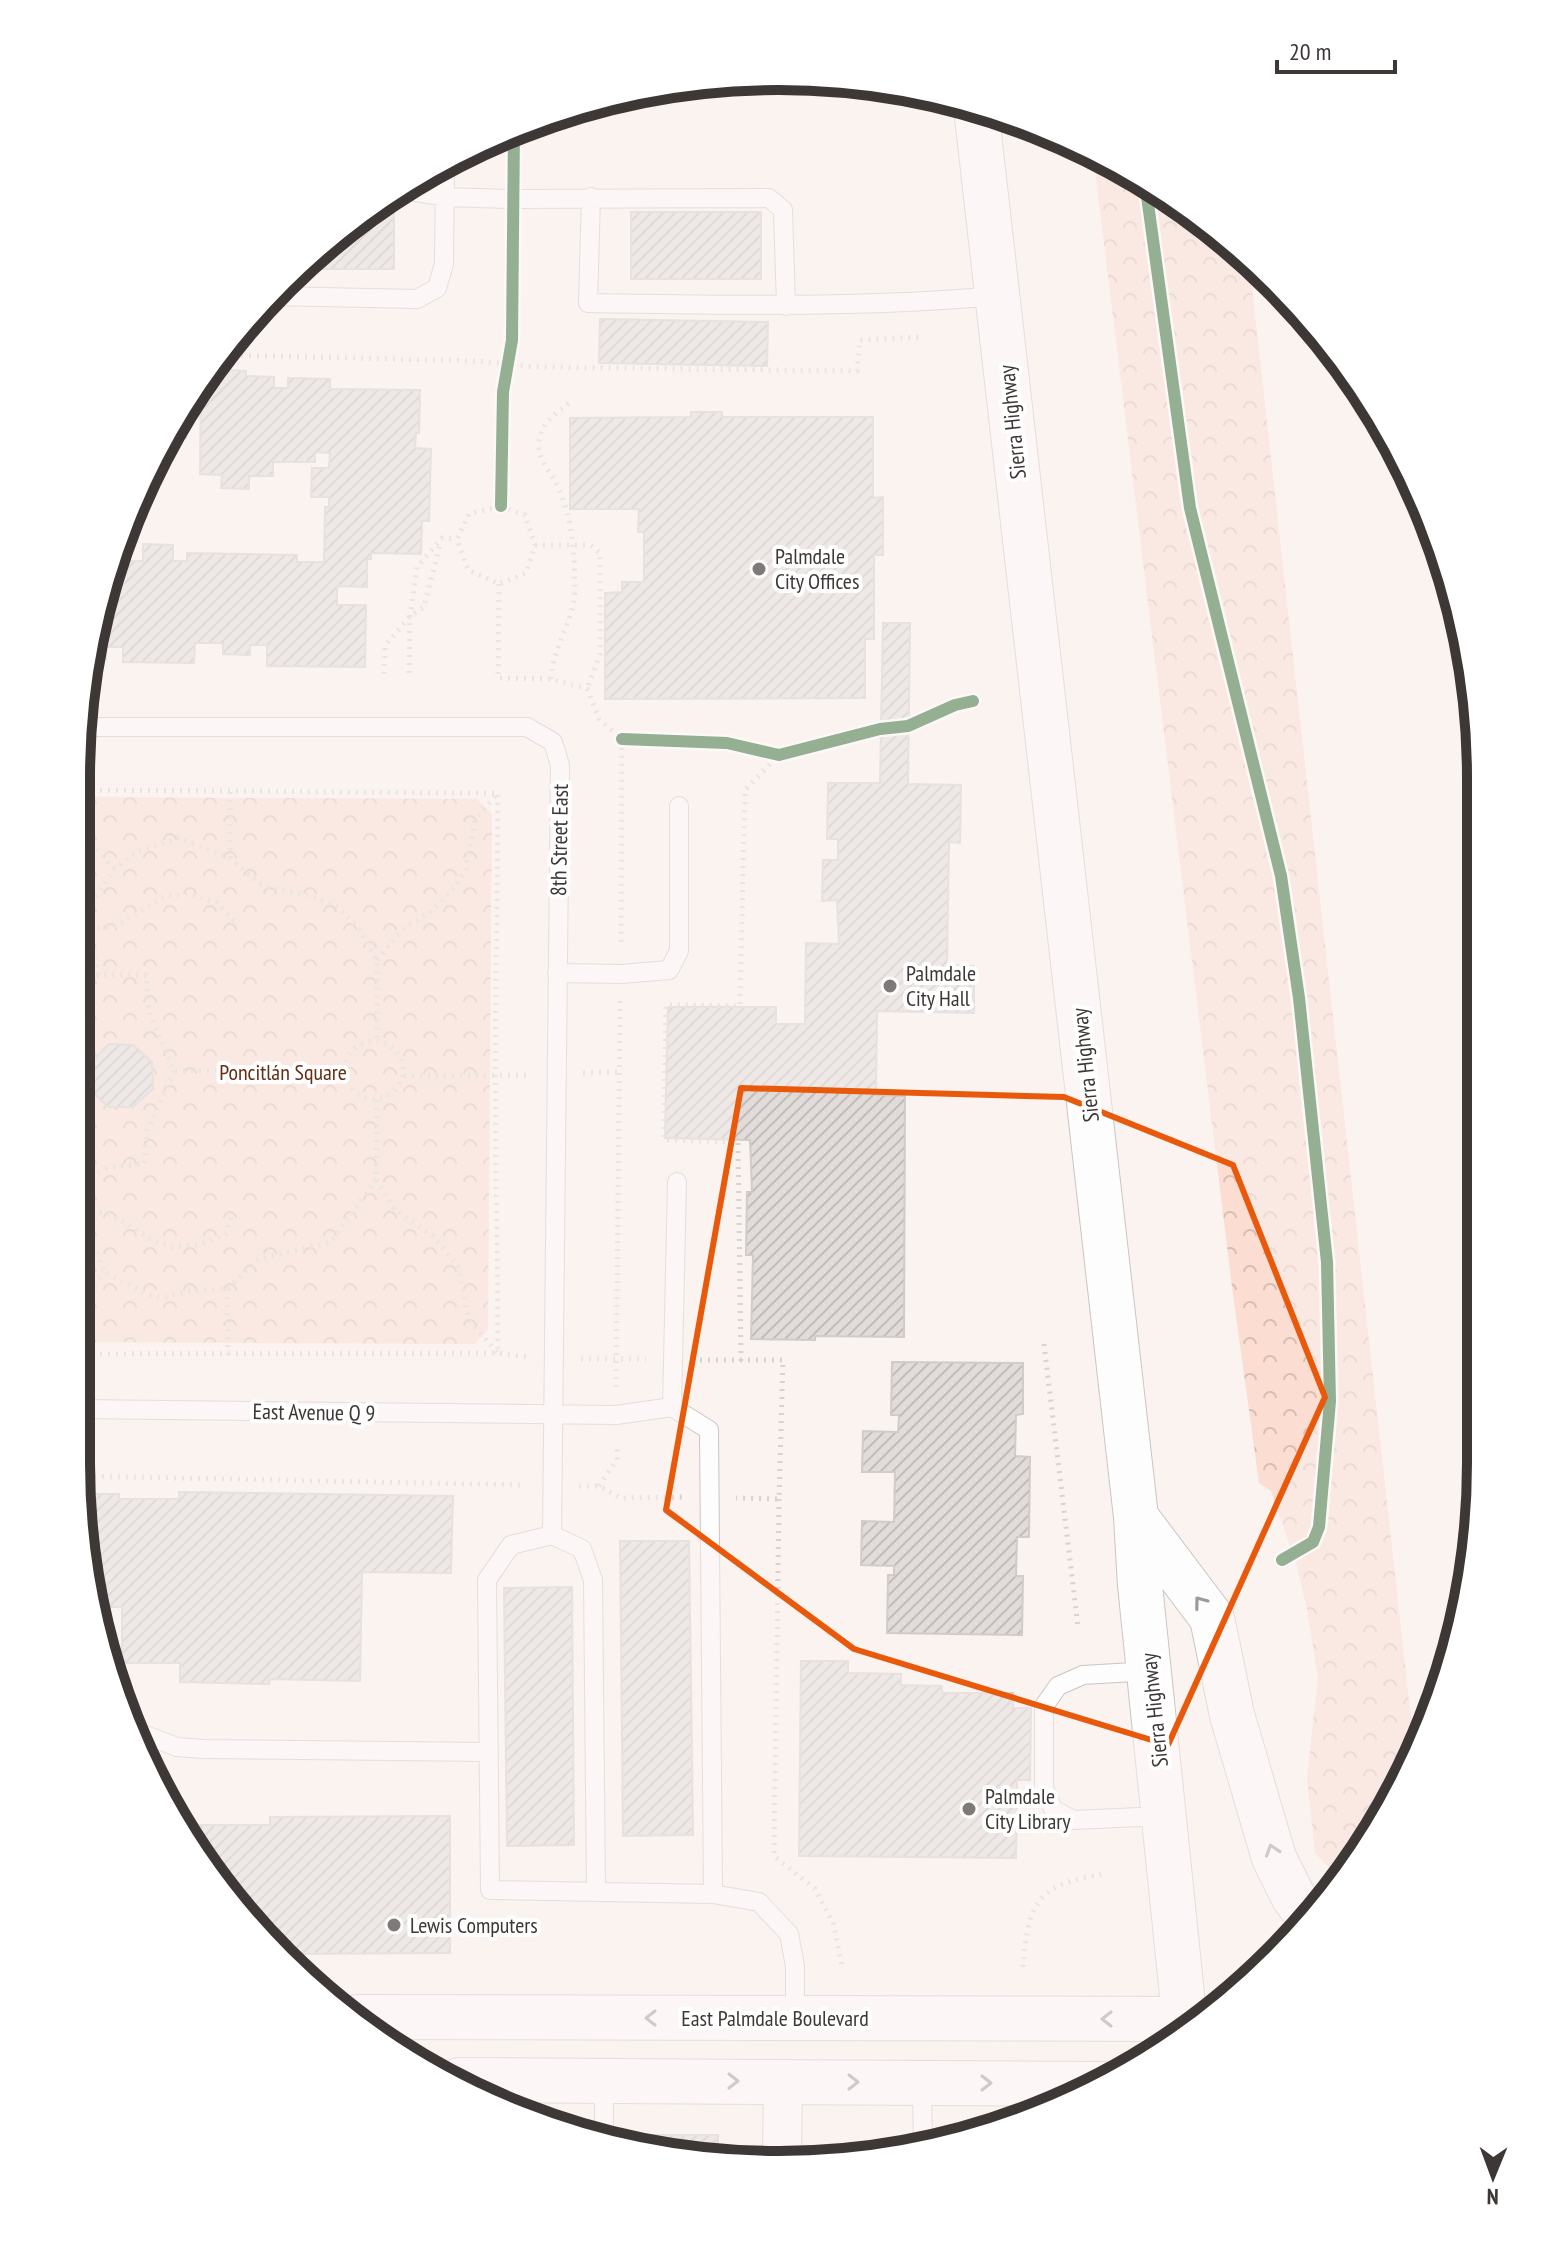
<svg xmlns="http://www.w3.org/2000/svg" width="1557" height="2241" font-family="'PT Sans Narrow',sans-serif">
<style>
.park{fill:url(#park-crowns)}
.building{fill:url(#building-hatch);stroke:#d1ccca;stroke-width:2}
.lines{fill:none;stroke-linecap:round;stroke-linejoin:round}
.lane-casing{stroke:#cac5c3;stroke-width:20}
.street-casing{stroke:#cac5c3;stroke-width:40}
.highway-casing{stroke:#cac5c3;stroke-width:46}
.path{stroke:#d5d4d2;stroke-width:5;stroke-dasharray:2 6;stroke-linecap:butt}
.lane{stroke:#fefdfd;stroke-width:18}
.street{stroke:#fefdfd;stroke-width:38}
.highway{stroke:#fefdfd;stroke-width:44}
.cycleway-casing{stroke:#fff;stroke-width:17}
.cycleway{stroke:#1b5e20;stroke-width:12}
.oneway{stroke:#9e9a9a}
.marked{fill:none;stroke:#e8590c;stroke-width:6;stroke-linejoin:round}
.poi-dot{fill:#7f7977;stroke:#fff;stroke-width:3}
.labels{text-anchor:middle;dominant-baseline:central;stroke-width:8;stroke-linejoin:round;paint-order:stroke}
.street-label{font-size:22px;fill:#3d3836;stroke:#fff}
.poi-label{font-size:22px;fill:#3d3836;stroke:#fff;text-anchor:start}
.park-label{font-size:22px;fill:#662c12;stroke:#fff}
.rim{fill:none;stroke:#3d3836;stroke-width:10}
</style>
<defs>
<pattern id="park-crowns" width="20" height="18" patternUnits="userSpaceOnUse" patternTransform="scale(2)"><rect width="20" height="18" fill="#fbddd1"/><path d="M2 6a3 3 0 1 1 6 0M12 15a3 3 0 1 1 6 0" fill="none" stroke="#d8beb4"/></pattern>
<pattern id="building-hatch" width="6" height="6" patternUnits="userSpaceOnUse" patternTransform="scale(2)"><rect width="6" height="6" fill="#e1dbd9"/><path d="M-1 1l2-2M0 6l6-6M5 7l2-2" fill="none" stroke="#c2bdbb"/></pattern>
</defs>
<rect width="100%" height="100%" fill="#faf3f0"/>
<path class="park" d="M1093,154L1169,195L1249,260L1415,1754L1362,1853L1341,1880L1315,1853L1307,1778L1318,1678L1307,1609L1296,1563L1271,1491L1259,1483L1232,1287Z
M76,797L477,799L492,814L488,1330L475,1344L76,1342Z"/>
<path class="building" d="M379,202H394V269H298Z
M631,212H761V279H631Z
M600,319L768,322L767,366L599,363Z
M226,370L246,371V376L274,377V388H288V378L330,379V389L420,390L419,433H416L415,448L431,449L429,521H422L421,554L371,553V559H367V587L337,586V605H366L365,667L267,666V645H250V655L223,654V643H195L194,663L123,662V647H106V659H88L89,642L118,566H123V561H143V544L173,545V561H187V553L297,555V562H324L325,507H329V497H311L312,468H329L330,453L315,452V462H273V476H249V489L221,488L222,475L200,474L201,387L211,375H226Z
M187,405L186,438H166L170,428Z
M691,412H722V417H873V498L883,497V555H874V639H865V698L605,699V593L622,592V582H644V532H638L639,509H570V418L691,417Z
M146,491L147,518H136Z
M883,623H910L908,784L961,785L960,843L949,842L947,965L974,966V1013L877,1011L876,1095L905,1096L904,1337L815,1336V1340L751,1339L753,1255H746L747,1192H752L750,1140L665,1138L668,1007H776V1024H805L806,943L839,944L837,900L822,901L823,860H838V839H827L828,783H880Z
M109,1044L133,1045L152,1062L153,1089L133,1107H108L89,1088L90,1063Z
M892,1362L1023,1363V1414L1016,1415L1015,1456L1030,1457L1029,1537H1017L1016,1576H1023L1022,1635L887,1633L888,1575H894V1566L861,1565L862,1521L894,1522L895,1472H862L863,1431L898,1432L899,1415H891Z
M179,1492L453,1496L451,1573L362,1572L360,1681L270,1679L269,1684L180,1682V1663H122V1607H95L80,1494H119V1499H179Z
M620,1541H689L693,1835L623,1836Z
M572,1587L574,1845L507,1846L504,1588Z
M801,1661H848V1673L901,1674V1685L942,1686V1693H1013V1708H1031L1030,1780H1017L1016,1858L799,1856Z
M450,1816V1953L283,1954L194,1852L182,1825H270V1817Z
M627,2135H718V2158L687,2159L627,2143Z"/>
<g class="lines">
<g class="lane-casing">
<path id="lane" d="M398,189L445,197L513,199L769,198L783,210L786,306
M591,197L588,303C725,305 861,308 998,296
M271,296L417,299L437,288L444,264L445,164
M81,727H527L553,742L560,765L552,1535
M557,973L621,974L669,970L679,951V806
M672,1407L677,1182
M76,1409L616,1415L672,1407L709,1430L713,1894
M1150,1671L1083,1675L1058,1686L1044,1706V1788L1053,1809L1073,1820L1163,1816
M140,1733L177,1747L203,1749L488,1752
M596,1891L593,1580L582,1549L552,1535L511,1545L487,1580L490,1890L713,1894L759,1902L789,1934L795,1966V2018
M604,2081V2137
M922,2082L923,2149"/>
</g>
<g class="street-casing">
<path id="street" d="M782,2156L783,2081"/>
</g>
<g class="highway-casing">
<path id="highway" d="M976,108L1136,1517L1140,1585L1185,2024
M1136,1517L1212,1618L1232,1715L1274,1858L1293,1896L1309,1918
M357,2017L1193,2019
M459,2080L1102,2084"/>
</g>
<path class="path" d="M225,355L478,361L534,367L857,371L860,340L923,337
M501,506L525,515L535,545L526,573L499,584L468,570L457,539L469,514Z
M535,545H590L600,553V654L587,689
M499,584L498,678L551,679L587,689L599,719L622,739L621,947
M409,673L410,616L417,567L442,538L457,539
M384,674L385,646L410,616L424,607L441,541
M551,679C552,648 574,621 575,591C575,556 573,522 559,489C553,473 538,463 539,444C540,423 555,414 570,402
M76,790L498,793
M76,825L114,869
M230,858V790
M90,929L117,926L164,896L191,894L217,903L237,923
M377,960L405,927L432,911L455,887L466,869L475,820L498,793L495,1077L498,1352
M76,986L98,975
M345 1070a29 29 0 1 1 58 0a29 29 0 1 1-58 0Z
M76,1048L81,1056L76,1082
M345,1069L174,1071L149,1012L146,975H98L90,929L95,898L114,869L138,851L179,838L230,858L256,881L269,888L308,895L338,907L359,929L377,960V1041
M174,1071L147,1131L144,1164C133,1165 117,1165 106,1169C63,1187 94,1242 104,1272L149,1295L162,1298L188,1291L227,1289L258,1259L331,1242L376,1179
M583,1073L618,1072
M404,1076L529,1075
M377,1100L376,1179L395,1210L433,1236L458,1267L469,1320L497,1352
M84,1210L110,1214L154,1241L173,1247L198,1245L226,1234L233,1212
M227,1289L228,1355
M76,1312L104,1272
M1044,1344L1078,1627
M76,1354L498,1353L527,1357
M581,1359H646
M700,1360H783L779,1499L736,1498
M741,1361L738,1142L664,1140L666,1005L740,1006L745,790L779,755
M616,1387L620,1001
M78,1476L525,1485
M579,1486H599L620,1498L682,1497
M599,1486L617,1460V1445
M779,1499L774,1856L815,1889L833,1923L842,1966
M1023,1967C1028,1901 1038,1884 1105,1874"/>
<use href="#lane" class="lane"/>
<use href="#street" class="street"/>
<use href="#highway" class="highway"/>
<g class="cycleway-casing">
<path id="cycleway" d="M1145,182L1190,508L1281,876L1299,998L1327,1262L1330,1401L1319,1527L1313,1542L1282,1560
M501,506L503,392L512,340L514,128
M622,739L727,743L779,755L880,729L908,726L955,705L973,701"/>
</g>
<use href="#cycleway" class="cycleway"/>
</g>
<defs><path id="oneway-chevron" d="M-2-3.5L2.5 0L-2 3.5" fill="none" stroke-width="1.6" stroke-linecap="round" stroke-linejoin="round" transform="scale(2)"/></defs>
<g class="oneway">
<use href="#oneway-chevron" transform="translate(1200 1602) rotate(-127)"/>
<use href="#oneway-chevron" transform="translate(1272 1850) rotate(-108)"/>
<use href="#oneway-chevron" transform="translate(651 2018) rotate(-180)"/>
<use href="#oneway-chevron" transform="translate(1107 2019) rotate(-180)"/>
<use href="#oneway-chevron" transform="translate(733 2081)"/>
<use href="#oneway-chevron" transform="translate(853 2082)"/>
<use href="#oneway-chevron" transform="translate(986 2083)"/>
</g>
<path d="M0 0H1557V2241H0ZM741,1088L1064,1097L1233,1165L1325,1397L1168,1745L854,1649L666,1510Z" fill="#faf3f0" fill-opacity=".55" fill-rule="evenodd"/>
<path class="marked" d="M741,1088L1064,1097L1233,1165L1325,1397L1168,1745L854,1649L666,1510Z"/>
<g class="poi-dot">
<circle cx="759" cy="569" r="8"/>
<circle cx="890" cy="986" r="8"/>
<circle cx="969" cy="1809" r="8"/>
<circle cx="394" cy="1925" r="8"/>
</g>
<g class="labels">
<g class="street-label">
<text transform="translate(1012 422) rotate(-96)">Sierra Highway</text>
<text transform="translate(559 840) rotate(-89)">8th Street East</text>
<text transform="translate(1085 1065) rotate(-96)">Sierra Highway</text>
<text transform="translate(314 1412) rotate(1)">East Avenue Q 9</text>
<text transform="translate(1154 1710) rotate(-96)">Sierra Highway</text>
<text x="775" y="2018">East Palmdale Boulevard</text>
</g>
<g class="poi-label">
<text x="775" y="556">Palmdale<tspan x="775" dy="25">City Offices</tspan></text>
<text x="906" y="973">Palmdale<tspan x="906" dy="25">City Hall</tspan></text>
<text x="985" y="1796">Palmdale<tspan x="985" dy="25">City Library</tspan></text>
<text x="410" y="1925">Lewis Computers</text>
</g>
<g class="park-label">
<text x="283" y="1072">Poncitlán Square</text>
</g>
</g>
<path d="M0 0H1557V2241H0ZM778 90H779A688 688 0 0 1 1467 778V1463A688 688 0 0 1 779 2151H778A688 688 0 0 1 90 1463V778A688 688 0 0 1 778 90Z" fill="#fff" fill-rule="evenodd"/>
<path class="rim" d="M778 90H779A688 688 0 0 1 1467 778V1463A688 688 0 0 1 779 2151H778A688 688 0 0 1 90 1463V778A688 688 0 0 1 778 90Z"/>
<g transform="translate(1493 2177) rotate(181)" stroke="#ffffff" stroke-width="6" paint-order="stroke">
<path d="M0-6L14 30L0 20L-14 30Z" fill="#3d3836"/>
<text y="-12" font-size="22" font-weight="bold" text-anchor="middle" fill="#3d3836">N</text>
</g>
<path d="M1277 60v12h118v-12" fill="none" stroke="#3d3836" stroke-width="4"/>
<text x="1289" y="60" font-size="24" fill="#3d3836" stroke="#ffffff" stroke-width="6" paint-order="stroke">20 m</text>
</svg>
